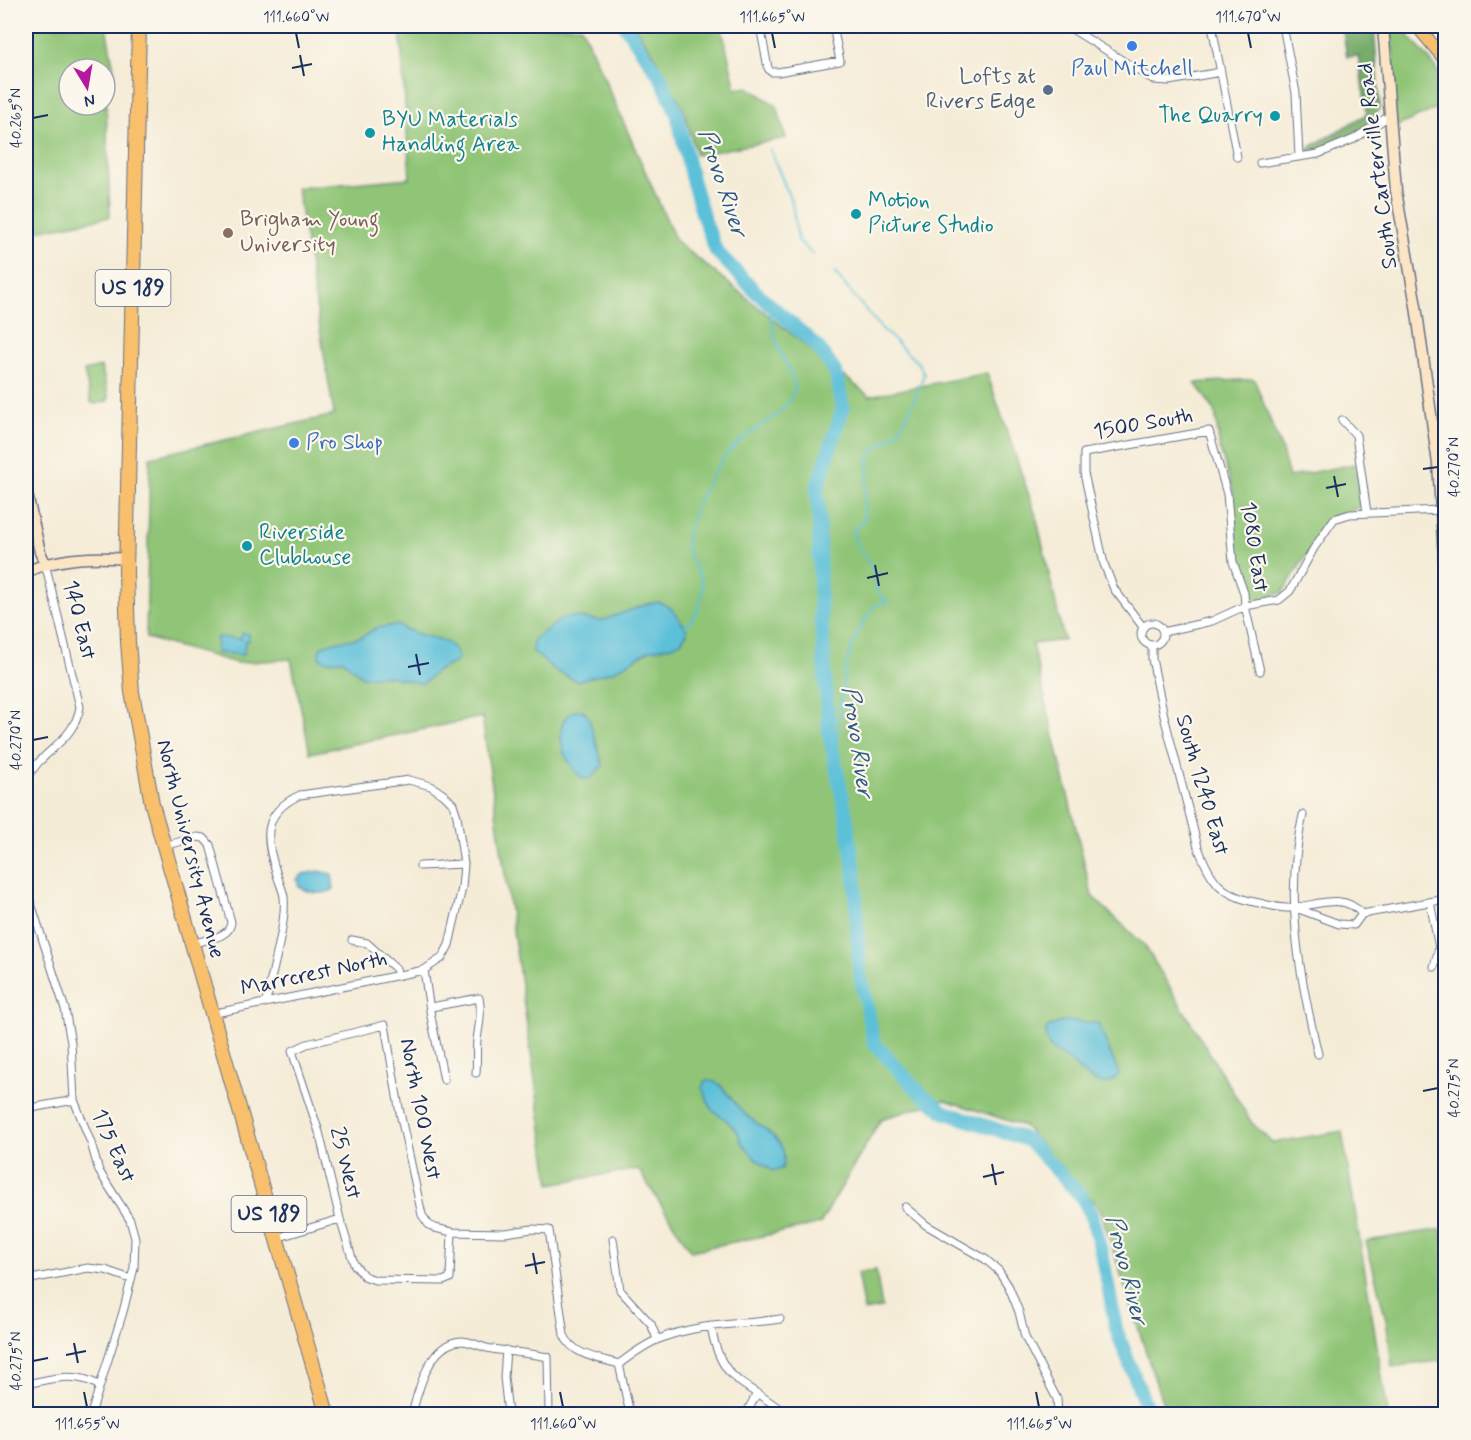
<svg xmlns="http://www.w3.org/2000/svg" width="1471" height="1440" font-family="Mynerve,sans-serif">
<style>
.green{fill:#90c577;stroke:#567a6a;stroke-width:1.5;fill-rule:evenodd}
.forest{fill:#74aa68;stroke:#486c63;stroke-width:1.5}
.water{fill:#5bc0d9;stroke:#3b789c;stroke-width:1.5}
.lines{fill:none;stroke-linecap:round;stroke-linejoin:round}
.stream{stroke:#5bc0d9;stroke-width:2}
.river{stroke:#5bc0d9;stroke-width:14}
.street-casing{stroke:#677188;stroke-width:9}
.secondary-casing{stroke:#677188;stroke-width:13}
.primary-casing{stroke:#677188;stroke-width:14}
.highway-casing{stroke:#677188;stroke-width:16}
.street{stroke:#fff;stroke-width:7}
.secondary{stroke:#fce5c4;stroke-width:10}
.primary{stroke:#f8bf6c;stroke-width:12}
.highway{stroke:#f8bf6c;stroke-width:14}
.ticks{fill:none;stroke:#1b2f5e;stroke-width:2}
.shop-dot{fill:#3f7fe0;stroke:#fbf7ec;stroke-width:2}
.service-dot{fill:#5c6f8a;stroke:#fbf7ec;stroke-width:2}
.culture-dot{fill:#0f9aa8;stroke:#fbf7ec;stroke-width:2}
.education-dot{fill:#8d6e63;stroke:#fbf7ec;stroke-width:2}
.labels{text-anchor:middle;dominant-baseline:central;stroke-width:4.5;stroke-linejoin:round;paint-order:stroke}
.shield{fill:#fbf7ec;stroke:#5e6b89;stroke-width:1.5}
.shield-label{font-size:21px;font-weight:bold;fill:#1b2f5e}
.shop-label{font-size:22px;fill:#366cbe;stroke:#fbf7ec}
.service-label{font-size:22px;fill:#4e5e75;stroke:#fbf7ec;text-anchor:end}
.culture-label{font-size:22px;fill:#0d838f;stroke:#fbf7ec;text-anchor:start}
.street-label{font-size:22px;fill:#1b2f5e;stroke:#fbf7ec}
.education-label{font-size:22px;fill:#785e54;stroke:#fbf7ec;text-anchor:start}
.water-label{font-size:24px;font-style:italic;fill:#2e5a83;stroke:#fbf7ec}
.neatline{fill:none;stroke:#1b2f5e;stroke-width:2}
.ticks-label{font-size:15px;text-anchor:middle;fill:#1b2f5e}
</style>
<rect width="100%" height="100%" fill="#fbf7ec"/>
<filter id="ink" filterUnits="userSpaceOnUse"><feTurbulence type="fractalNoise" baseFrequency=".0167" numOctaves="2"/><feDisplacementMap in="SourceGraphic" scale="12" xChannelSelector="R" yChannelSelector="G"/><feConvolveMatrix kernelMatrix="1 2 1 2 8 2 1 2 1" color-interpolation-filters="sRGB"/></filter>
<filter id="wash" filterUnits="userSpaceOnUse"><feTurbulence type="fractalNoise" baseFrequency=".008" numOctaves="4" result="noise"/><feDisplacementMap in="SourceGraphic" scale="24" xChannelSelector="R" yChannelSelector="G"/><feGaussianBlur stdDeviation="1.35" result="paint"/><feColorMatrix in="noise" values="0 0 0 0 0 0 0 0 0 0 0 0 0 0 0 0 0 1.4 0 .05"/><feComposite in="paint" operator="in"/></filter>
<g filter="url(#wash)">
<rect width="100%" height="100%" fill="#f5ecd7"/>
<path class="green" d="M26,26H106L115,75L106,102L110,217L26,233ZM69,69H105V105H69Z
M400,26H581L676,241L869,396L987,373L1036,516L1064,640L1032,644L1092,896L1145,946L1251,1122L1272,1143L1342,1131L1388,1414H1170L1161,1399L1100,1209L1024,1126L945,1100L881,1119L820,1224L691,1251L638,1169L550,1184L482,717L310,753L291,659L237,663L146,638L150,457L334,415L297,188L410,178Z
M634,26H721L736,89L748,87L777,106L786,138L696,155L684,110L653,53Z
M1391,26H1400L1433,64L1445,84V123L1438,108L1395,127V90Z
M101,367L109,398L107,401L95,404L91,402L84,371Z
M1254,379L1281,448L1289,477L1355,464L1361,506C1353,513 1340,512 1329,520L1283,592L1267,599L1257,600L1252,597L1237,551L1233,490L1220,450L1215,411L1195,383Z
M1441,1229L1446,1255L1445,1360L1392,1367L1386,1319L1366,1241Z
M876,1270L882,1308L864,1311L857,1273Z"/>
<path class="forest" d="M1348,26H1374L1380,106C1374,128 1331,150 1309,152L1305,150L1367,114L1358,56L1347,57L1343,32Z"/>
<path class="water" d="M659,602L671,608L686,628L687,633L681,642L672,646L650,650L614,671L577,681L556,671L533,652V640L563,618L577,617L601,621L647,604Z
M397,625C403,628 409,631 415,633C432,639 454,637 458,659L454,663L437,671L422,684L390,676L362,677L343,660L326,661L319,658V651L322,646L339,641L360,638L376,628Z
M242,633L249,634V641H245L244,655L216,653L217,637L241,639Z
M583,710L588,716L603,765L591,778L583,779C575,771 569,764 565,755C558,736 558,710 583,710Z
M319,871L332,874L334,889C322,896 310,893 299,887L297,879L303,874Z
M1063,1021L1098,1023L1119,1074C1103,1097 1081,1071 1068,1060C1063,1055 1054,1053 1049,1046C1046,1040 1045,1034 1047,1028Z
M705,1081H713L719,1084C728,1093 735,1104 744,1113C761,1129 792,1139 782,1169L773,1171L756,1159L741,1142L738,1132L726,1120L712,1110L702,1088Z"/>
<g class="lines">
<path class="stream" d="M770,149L792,203L798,240L813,255
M685,626C693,620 697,614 700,604C710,570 687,569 687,544C686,534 691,522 694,512C701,492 721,457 738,443C759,424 781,419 795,391L792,375L777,345L768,303
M834,760C844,702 836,654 876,604L888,602L877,592L873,569L859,549L852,532L864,520V501L870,455C875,446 888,442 895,434C908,420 918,392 924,374L919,364L880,327L834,272"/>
<path class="river" d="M625,26L661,78L677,114L691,176L703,216L716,251L759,295L818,347L836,373L843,408L817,489L819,515L820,604L829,732L846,815L855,875L859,968L874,1043L918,1091L944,1112L1028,1140L1081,1196L1091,1214L1103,1258L1116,1329L1149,1414"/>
</g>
</g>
<g filter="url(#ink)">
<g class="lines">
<g class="street-casing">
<path id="street" d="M760,26L768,68L771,72H778L840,61L833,26
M819,26H830
M1067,26L1154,80L1169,81L1221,72
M1212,26L1237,157
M1283,26L1296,93L1299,157
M1082,35L1087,26
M1260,163L1318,154L1354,139L1389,116
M1342,420L1356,435L1367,513
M1141 634a11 11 0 1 1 22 0a11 11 0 1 1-22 0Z
M1143,627L1114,589L1104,564L1084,473V453L1209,431L1227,494L1233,562L1244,593L1245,606L1260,671
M1163,632L1212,621L1245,606L1279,600L1290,591L1314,548L1334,519L1350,514L1441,510
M1152,646V659L1164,716L1198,847C1211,882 1222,896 1259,903C1268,905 1278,908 1287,908C1312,908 1343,890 1362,914
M26,780C41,750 74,742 80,707L45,563
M1303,815C1284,896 1299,974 1318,1054
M164,846L197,837L204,838L210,845L231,922C230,939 205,939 191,944
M420,866L464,864
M26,888L65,1009L71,1043L74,1100L91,1143L99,1171L130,1220L135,1238L134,1268L123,1312L91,1414
M1430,902L1439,948L1434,967
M1296,908L1339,924L1354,925L1362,914L1446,899
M352,940L367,943L396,969L398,976
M424,970L431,1017L444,1080
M431,1007L479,998C482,1013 479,1025 477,1040C476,1051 477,1062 476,1073
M211,1014L424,970L442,958L449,945L462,888L464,864L457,816L453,804L444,795L431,786L409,780L300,795C261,813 265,839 277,875C279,882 283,890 284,897C287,923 271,975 266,1002
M26,1109L74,1100
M905,1207L926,1225L985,1259L999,1271L1009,1287L1019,1312L1025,1337L1057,1399L1058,1414
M452,1232L450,1278L443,1281L375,1280L364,1276L354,1264L340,1219L319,1132L292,1051L307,1044L385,1025L399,1108L422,1215L429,1225L435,1228L452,1232L505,1233L532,1229L549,1230L564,1335C573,1356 599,1358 619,1364C631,1355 644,1345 659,1339C698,1323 740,1325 780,1319
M276,1238L340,1219
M613,1239L620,1290L651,1324L657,1339
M26,1280L88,1268L105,1270L131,1279
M711,1326C721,1386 747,1381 786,1414
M506,1350L504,1377L508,1414
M619,1364L630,1414
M26,1384C53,1379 74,1371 100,1386
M412,1414C418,1391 429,1343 461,1341C472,1341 482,1348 492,1349C511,1352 529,1353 548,1357L549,1414
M746,1414L756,1395"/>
</g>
<g class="secondary-casing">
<path id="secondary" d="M1383,26L1396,191L1416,306L1438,464L1446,588
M26,490L40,552L45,563
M26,572C56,558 93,556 126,559"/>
</g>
<g class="primary-casing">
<path id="primary" d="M1417,26L1446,61
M1445,26L1446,27"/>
</g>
<g class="highway-casing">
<path id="highway" d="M139,26L126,572L128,642L132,692L152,804L327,1414"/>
</g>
<use href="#street" class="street"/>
<use href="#secondary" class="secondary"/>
<use href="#primary" class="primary"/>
<use href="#highway" class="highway"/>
</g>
</g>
<path class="ticks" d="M296,33L299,48M772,33L775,48M1248,33L1251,48M300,55L304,76M292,68L312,64M33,118L48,115M1423,469L1438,467M1334,476L1338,497M1326,488L1346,484M875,565L879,586M867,578L888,573M416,654L420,675M408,667L429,663M33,740L48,737M1423,1091L1438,1088M992,1164L996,1185M983,1177L1004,1172M533,1253L537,1274M525,1266L545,1262M74,1343L78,1363M66,1355L86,1351M33,1361L48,1358M84,1392L87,1407M560,1392L563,1407M1036,1392L1039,1407"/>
<g class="shop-dot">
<circle cx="1132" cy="46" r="6"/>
<circle cx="294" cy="443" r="6"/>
</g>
<circle class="service-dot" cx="1048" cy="90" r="6"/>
<g class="culture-dot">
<circle cx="1275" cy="116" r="6"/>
<circle cx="370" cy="133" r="6"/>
<circle cx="856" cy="214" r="6"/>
<circle cx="247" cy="546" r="6"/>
</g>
<circle class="education-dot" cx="228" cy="233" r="6"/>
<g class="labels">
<g class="shield">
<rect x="95.5" y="270" width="75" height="36" rx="4.5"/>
<rect x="231.5" y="1196" width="75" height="36" rx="4.5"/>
</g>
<g class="shield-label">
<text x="133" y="288">US 189</text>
<text x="269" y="1214">US 189</text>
</g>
<g class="shop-label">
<text x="1132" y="69">Paul Mitchell</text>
<text x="306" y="443" text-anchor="start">Pro Shop</text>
</g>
<g class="service-label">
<text x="1036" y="77">Lofts at<tspan x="1036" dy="25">Rivers Edge</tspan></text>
</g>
<g class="culture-label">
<text x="1263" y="116" text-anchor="end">The Quarry</text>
<text x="382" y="120">BYU Materials<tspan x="382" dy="25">Handling Area</tspan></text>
<text x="868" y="201">Motion<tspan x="868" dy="25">Picture Studio</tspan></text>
<text x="259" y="533">Riverside<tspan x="259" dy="25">Clubhouse</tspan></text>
</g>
<g class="street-label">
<text transform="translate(1378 166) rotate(-97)">South Carterville Road</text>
<text transform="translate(1143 424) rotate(-10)">1500 South</text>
<text transform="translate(1254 547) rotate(81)">1080 East</text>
<text transform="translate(79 620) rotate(76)">140 East</text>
<text transform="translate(1202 785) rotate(74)">South 1240 East</text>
<text transform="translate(190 849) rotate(76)">North University Avenue</text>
<text transform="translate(314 974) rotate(-12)">Marrcrest North</text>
<text transform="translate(420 1109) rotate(79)">North 100 West</text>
<text transform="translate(113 1146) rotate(66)">175 East</text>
<text transform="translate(345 1163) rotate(76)">25 West</text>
</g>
<g class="education-label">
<text x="240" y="220">Brigham Young<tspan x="240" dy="25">University</tspan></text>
</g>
<g class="water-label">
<text transform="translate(722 183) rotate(72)">Provo River</text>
<text transform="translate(857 742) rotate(82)">Provo River</text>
<text transform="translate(1126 1270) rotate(76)">Provo River</text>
</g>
</g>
<rect width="1471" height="1440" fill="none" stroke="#fbf7ec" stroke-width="66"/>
<g transform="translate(87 87) rotate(169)"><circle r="28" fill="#fbf7ec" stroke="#a1a7b3" stroke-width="1.5"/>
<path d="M0-4.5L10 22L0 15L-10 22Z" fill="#b5179e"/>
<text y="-9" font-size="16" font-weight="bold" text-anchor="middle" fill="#1b2f5e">N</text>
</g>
<rect x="33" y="33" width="1405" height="1374" class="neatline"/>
<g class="ticks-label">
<text x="296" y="22">111.660°W</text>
<text x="772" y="22">111.665°W</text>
<text x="1248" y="22">111.670°W</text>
<text transform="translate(16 118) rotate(-90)" y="5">40.265°N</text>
<text transform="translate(1454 467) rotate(-90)" y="5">40.270°N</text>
<text transform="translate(16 740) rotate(-90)" y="5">40.270°N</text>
<text transform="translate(1454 1088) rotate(-90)" y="5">40.275°N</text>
<text transform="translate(16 1361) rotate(-90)" y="5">40.275°N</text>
<text x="87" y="1429">111.655°W</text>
<text x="563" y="1429">111.660°W</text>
<text x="1039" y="1429">111.665°W</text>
</g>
</svg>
